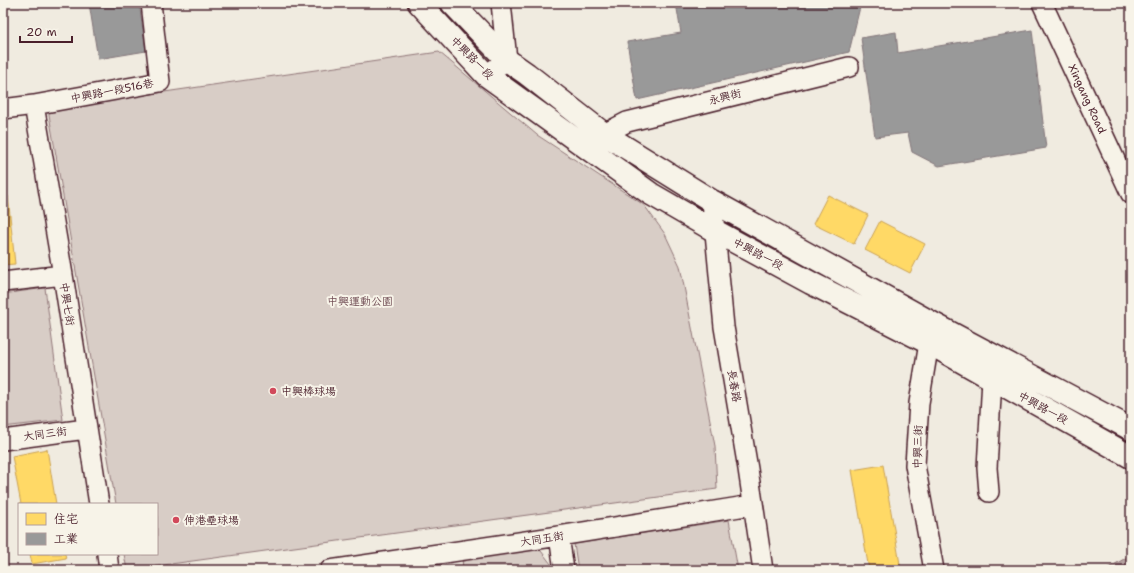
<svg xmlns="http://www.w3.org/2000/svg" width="1134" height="573" font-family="'Shantell Sans','LXGW WenKai TC',sans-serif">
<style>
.green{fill:#d8cdc6;stroke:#917678}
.water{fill:#b7a4a2;stroke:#8b6f72}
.homes{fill:#ffd966;stroke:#c9a154}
.industry{fill:#999;stroke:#817478}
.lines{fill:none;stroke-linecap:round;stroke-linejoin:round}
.minor-casing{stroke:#4a1f2b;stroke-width:22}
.major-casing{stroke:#4a1f2b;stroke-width:25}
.minor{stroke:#f7f3e8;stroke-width:19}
.major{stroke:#f7f3e8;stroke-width:22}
.poi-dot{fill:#d1495b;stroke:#f7f3e8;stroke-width:1.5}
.labels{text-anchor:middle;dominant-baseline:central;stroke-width:4;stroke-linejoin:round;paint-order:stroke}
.street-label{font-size:11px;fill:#4a1f2b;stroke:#f7f3e8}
.park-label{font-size:11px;fill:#6e4a52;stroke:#f7f3e8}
.poi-label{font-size:11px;fill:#4a1f2b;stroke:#f7f3e8;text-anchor:start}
</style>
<rect width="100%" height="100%" fill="#f0ebe0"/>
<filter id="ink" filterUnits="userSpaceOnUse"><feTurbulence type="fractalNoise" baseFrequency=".025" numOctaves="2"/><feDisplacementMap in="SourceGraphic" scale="8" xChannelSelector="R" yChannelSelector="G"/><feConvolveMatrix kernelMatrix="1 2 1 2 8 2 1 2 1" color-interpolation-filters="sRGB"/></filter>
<g filter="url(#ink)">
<path class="green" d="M439,52L537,135L644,205L665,234L680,266L715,446L717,489L127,570L124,554H157V504H116L48,109Z
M45,288L63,420L3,427V294Z
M729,520L738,570H578L574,544Z
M538,547L551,564L552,570H463L462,557Z"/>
<path class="water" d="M1131,555V570H1105Z"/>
<path class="homes" d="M828,195L868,215L854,244L813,224Z
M3,196H8L15,264L3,265Z
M880,221L925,244L910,273L865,250Z
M47,449L56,504H21L12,456Z
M883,465L901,570H869L852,470Z
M30,554H65L66,558L32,564Z"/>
<path class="industry" d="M89,3H139L146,51L98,59Z
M676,3H861L849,52L637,100L627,42L681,33Z
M1032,30L1046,148L939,166L912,152L908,133L875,137L861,38L896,32L898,53Z"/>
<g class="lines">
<g class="minor-casing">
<path id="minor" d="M1042,3L1131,194
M486,75L507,60L501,3
M34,105L63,275L99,504
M3,109L34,105L160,82L151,3
M604,134L627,122L849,67
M712,201L724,327L748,469L763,570
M3,282L63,275
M932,329L929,343L919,403L915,465L934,570
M3,440L86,429
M989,492L987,468L992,379
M559,536L564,570
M107,554L109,570
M330,570L559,536L752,505"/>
</g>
<g class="major-casing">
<path id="major" d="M419,3L486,75L651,194L715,231L811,283L929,343L1131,457
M452,3L507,60L527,74L604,134L712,201L934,324L1131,429"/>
</g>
<use href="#minor" class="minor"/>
<use href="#major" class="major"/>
</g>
</g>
<g class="poi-dot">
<circle cx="273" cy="391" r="4"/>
<circle cx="176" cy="520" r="4"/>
</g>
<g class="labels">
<g class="street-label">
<text transform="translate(472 58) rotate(45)">中興路一段</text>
<text transform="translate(112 91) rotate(-11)">中興路一段516巷</text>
<text transform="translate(725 97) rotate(-14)">永興街</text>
<text transform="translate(1087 99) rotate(65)">Xingang Road</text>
<text transform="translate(758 254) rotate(28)">中興路一段</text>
<text transform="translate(67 304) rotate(81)">中興七街</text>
<text transform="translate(734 386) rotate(80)">長春路</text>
<text transform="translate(1043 408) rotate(29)">中興路一段</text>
<text transform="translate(45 434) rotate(-8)">大同三街</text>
<text transform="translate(918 447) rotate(-89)">中興三街</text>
<text transform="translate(542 539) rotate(-9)">大同五街</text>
</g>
<g class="park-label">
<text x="360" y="301">中興運動公園</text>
</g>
<g class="poi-label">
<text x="281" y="391">中興棒球場</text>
<text x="184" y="520">伸港壘球場</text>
</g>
</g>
<rect width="1134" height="573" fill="none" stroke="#f7f3e8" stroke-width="16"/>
<rect x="8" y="8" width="1118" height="557" fill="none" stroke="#4a1f2b" stroke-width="1.5" filter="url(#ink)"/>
<rect x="18" y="503" width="140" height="52" fill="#f7f3e8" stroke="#b29e9c"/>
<rect x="26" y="513" width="20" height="12" fill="#ffd966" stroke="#b29e9c"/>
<text x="54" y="523" font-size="12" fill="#4a1f2b">住宅</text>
<rect x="26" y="533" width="20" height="12" fill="#999999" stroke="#b29e9c"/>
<text x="54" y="543" font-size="12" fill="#4a1f2b">工業</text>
<path d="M20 36v6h52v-6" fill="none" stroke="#4a1f2b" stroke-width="2"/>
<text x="26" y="36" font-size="12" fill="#4a1f2b" stroke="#f7f3e8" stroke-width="3" paint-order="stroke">20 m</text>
</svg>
